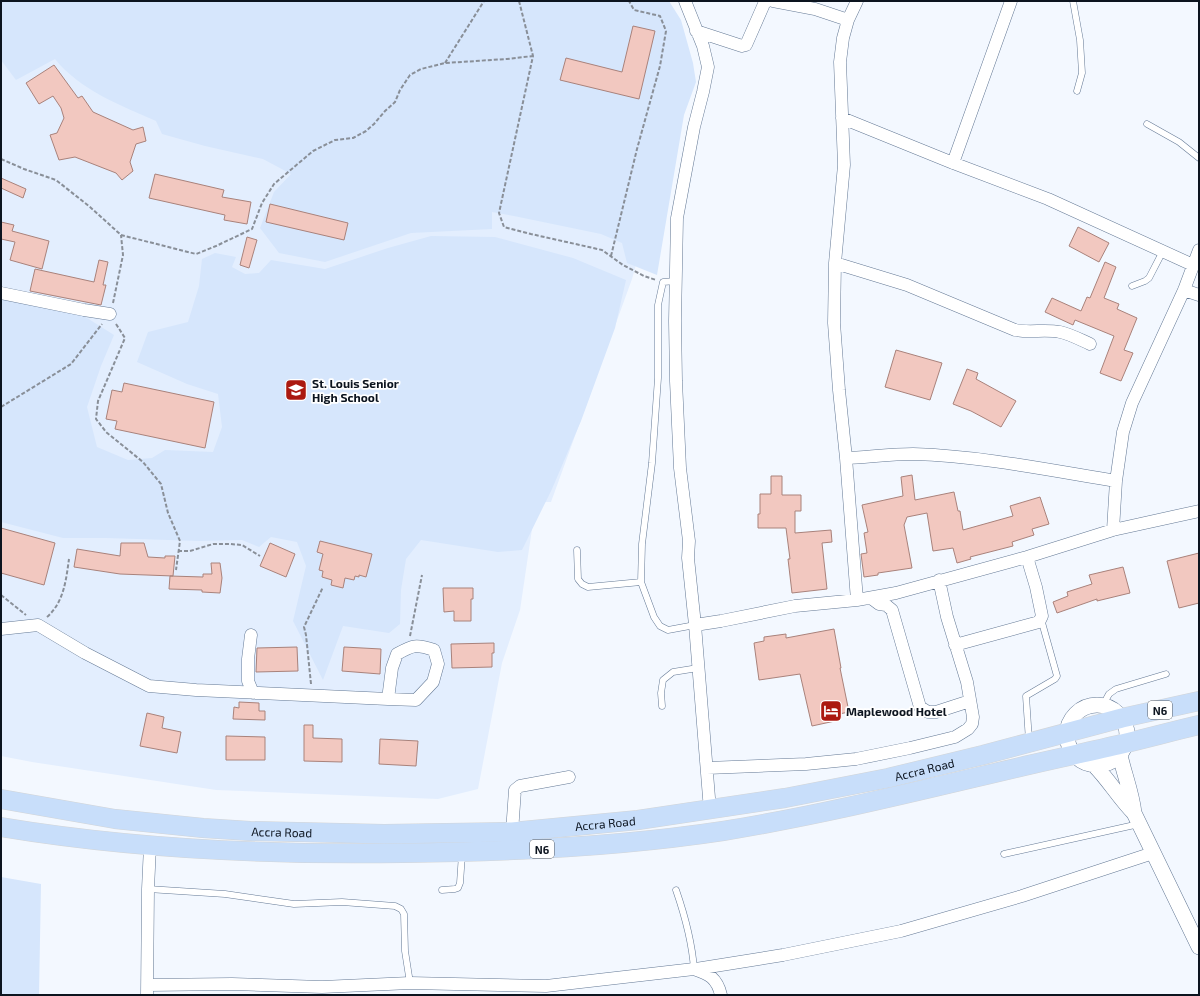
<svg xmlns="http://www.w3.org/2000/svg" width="1200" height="996" font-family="'Exo 2',sans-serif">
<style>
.built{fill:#e3eefe}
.green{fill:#d6e6fc}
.building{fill:#f2c8c0;stroke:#a9827b}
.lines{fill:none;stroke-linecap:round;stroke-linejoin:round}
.service-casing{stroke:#647995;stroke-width:7}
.minor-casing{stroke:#647995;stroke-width:13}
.tertiary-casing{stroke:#647995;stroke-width:16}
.trunk-casing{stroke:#d3d5d7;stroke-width:20}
.path{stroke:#898f98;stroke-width:2;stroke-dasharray:4 2;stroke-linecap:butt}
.service{stroke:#fff;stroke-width:6}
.minor{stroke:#fff;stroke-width:12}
.tertiary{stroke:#fff;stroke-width:15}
.trunk{stroke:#c8defa;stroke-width:19}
.labels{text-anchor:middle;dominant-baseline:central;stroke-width:3.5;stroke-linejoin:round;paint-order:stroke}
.shield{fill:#fff;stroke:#555a62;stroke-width:1}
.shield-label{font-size:11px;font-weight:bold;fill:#0c141f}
.poi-label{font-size:12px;font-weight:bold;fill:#0c141f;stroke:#fff;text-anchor:start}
.street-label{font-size:12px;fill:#0c141f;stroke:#fff}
</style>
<rect width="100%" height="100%" fill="#f3f8ff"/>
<path class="built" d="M1,1L677,117L632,279L551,502H536L520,610L502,663L478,789L438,799L216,790L32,762L1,756Z"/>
<path class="green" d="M1,1H669L681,20L693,63L696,82L684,115L657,275L627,263L622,243L601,234L514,216L492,212V229L411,233L325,262L279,253L260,228L274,192L291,174L263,159L205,146L162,134L156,121C120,105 80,90 55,59L16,80L1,60Z
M431,236L495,237L573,258L626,280L615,328L581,421L552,489L522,550L498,552L421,540L406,559L401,590L400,624L389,633L343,626L323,680L293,621L306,566L297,542L271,537L259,547L242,540L200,541L106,538H63L1,522V299L76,311L114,335L101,366L87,407L97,447L128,460L152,458L165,450L213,452L222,427L218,394L187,384L137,362L148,332L188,322L199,286L202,259L215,253L236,257L232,267L245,274L259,273L271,260L325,269L388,248Z
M1,877L41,884L39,995H1Z"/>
<path class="building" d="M633,26L655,31L639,99L560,80L566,58L622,72Z
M54,65L78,98L82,96L93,112L133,130L143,127L146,141L136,144L130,162L133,171L122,180L116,173L75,157L59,160L50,135L57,133L64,118L61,108L53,96L39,104L26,83Z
M155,174L224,190L222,197L251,202L247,224L224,220L225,215L149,198Z
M1,178L26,189L23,198L1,188Z
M270,204L348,223L344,240L266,222Z
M1,222L14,225L12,231L49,241L42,269L10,260L15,242L1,239Z
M1078,227L1109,243L1099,262L1069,246Z
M247,237L257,240L249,268L240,265Z
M99,260L108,262L103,285H106L101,305L30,291L35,269L94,282Z
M1105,262L1116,267L1104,298L1119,304L1117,309L1137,318L1124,350L1133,353L1121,381L1100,373L1114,336L1075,320L1073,325L1045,312L1052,298L1081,311L1087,297L1090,298Z
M896,350L942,363L930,400L885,387Z
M967,369L978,373L976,379L1016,401L1001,427L971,411L953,404Z
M124,383L214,402L205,448L115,429L117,421L106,419L112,390L122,392Z
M912,475L915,500L954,492L958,511H960L963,530L1013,516L1010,506L1040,497L1049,524L1032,529L1034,535L1012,542L1013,546L970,557L971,559L957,563L953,548L933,551L927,513L907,517L904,525L912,568L878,573V575L864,577L861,554L867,553L864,533L868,532L862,505L903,496L901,477Z
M771,476H782V495H801V511H795V533L831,530L832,542L822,543L827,589L792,593L788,559H790L786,528H758V514H760V494H771Z
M1,528L55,543L44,585L1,573Z
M320,541L372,554L366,577L359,575V577L355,576L354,580L345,578L343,588L331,585L332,580L322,577L323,571L319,570L323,554L317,552Z
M121,543H144L148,557L165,558V556H175L173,576L120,574L74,567L77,549L120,556Z
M270,543L295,554L286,577L260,566Z
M1199,553V603L1179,608L1167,561Z
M211,563H220L222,578L220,593L202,592V590L169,589L170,576L203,577V574H212Z
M1123,567L1130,593L1097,601V599L1057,613L1053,602L1068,596L1067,592L1092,584L1089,575Z
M443,588H473V599H471V621H454V611L444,612Z
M834,629L841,668H840L849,712L834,715L835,721L812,726L800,674L759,680L754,643L764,641V637L786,634V638Z
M494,643V653H492V667L452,668L451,644Z
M297,647L298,671L256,672L257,648Z
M344,647L381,649L380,674L342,671Z
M239,702L259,703V711H265V720L233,719L234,707L239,708Z
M147,713L164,717L162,728L181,732L177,753L140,746Z
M304,725H313V738L342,739V762L304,761Z
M226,736L265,737V760H226Z
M380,739L418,741L416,766L379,764Z"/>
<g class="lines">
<g class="service-casing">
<path id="service" d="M1073,1L1080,40L1082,73L1077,91
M1147,124L1179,142L1199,158
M676,281L663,282L658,305V378L652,463L642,544L641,582L654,617L660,626L668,630L695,625
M1132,286L1145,281L1149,278L1163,251
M577,550L578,579L582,584L588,587L641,582
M1103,705L1109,694L1116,689L1166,674
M662,706L661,693L663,680L673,672L698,668
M1029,741L1026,696L1055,679L1057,676L1041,619
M1004,854L1139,824
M148,889L225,894L294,904L342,902L395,906L401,909L404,914L405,951L410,983
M442,890L455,889L458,888L460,883L462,854
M676,890C685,916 692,942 694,969"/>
</g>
<g class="minor-casing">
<path id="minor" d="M685,1L703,46L708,67L703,92L694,127L677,218L675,321L676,381L680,468L689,541L688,558L695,625L710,810
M773,1L815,9L848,20
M857,1L848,20L843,38L840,62L844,165L835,263L834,323L839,390L846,458L857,600
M696,31L742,46L746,45L764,4L767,1
M842,118L953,163L1048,199L1193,265
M953,163L1011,1
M835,263L907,285L1015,330C1030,333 1045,329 1060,332C1070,334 1081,340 1090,344
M1184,290L1199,295
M1,293L84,310L110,314
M846,458C868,457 891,454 913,454C981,456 1049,470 1116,481
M1113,530L1116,481L1123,432L1132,403L1184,290L1199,250
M871,598L879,604L886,605L892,610L920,707L928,712H936L970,701
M695,625L721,621L795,606L857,600L896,593L1027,557L1113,530L1199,511
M1,629L38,625L85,653L149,686L196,690L388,699L416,700L433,682L438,664L434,650C416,644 413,645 397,654L392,668L388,699
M251,635L248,659V681L253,693
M955,645L1039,622L1042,616L1036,587L1027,557
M707,768L806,764L856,759L910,748L955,737L968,729L972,724L973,717L967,682L947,617L939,580
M512,832L515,790L520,786L569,777
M696,969L783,955L901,931L1022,896L1153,853
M148,985L232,984L322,987L410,983L546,986L694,969C709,974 717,978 721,995
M147,995L148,889L150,846"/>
</g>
<g class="tertiary-casing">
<path id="tertiary" d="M1067 735a30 30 0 1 1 60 0a30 30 0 1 1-60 0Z
M1120,755C1124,774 1132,793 1134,813L1199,947
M1094,765C1109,780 1119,798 1134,813"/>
</g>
<g class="trunk-casing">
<g id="trunk">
<path id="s1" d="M1,799L115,819L203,828L250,831L384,834L512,832L638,820L785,798L888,778L983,755L1122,718L1199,701"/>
<path d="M1,827C133,849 268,855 402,853C509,852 617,847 723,831C828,814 930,788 1033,764C1063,757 1093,751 1122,744C1148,738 1173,731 1199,725"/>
</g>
</g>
<path class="path" d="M519,1L533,56L499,213L504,227L531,234L602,250L623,265L644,276L656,280
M445,63L484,1
M1,159L24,169L56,180L90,207L121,235L196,254L216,246L252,229L262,203L274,184L313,151L335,140L353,138L366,131L374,124L385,111L395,102L400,90L410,75L421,69L445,63L507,59L533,56
M611,256L637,149L660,66L666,31L660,16L634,10L629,1
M113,303L123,255L121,235
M116,324L125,338L98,401L96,419L106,432L143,462L161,484L168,513L180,541L176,570
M1,407L71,364L102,324
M178,551H190L213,544H230L242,545L260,556
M1,595L26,615
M47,617C64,602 66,580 69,559
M410,636L422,575
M311,684L306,635L304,627L323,587"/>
<use href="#service" class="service"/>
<use href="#minor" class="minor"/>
<use href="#tertiary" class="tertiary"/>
<use href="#trunk" class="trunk"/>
</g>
<defs>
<g id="school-square" transform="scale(1.15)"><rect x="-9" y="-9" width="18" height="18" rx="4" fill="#ab1910" stroke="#fff"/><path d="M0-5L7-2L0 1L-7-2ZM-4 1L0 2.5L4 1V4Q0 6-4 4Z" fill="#fff"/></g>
<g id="hotel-square" transform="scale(1.15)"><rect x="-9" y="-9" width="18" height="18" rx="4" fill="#ab1910" stroke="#fff"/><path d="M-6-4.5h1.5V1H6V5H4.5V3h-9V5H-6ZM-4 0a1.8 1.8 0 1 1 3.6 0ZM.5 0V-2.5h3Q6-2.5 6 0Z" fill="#fff"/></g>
</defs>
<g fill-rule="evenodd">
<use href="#school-square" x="296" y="390"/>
<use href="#hotel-square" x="831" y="711"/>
</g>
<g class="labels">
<g class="shield">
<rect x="1148" y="701" width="24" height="18" rx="3"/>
<rect x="530" y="840" width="24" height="18" rx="3"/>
</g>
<g class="shield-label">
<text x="1160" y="710">N6</text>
<text x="542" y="849">N6</text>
</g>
<g class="poi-label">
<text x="312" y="383">St. Louis Senior<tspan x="312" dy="14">High School</tspan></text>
<text x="846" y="711">Maplewood Hotel</text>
</g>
<g class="street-label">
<text stroke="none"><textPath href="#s1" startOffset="931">Accra Road</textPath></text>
<text stroke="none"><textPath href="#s1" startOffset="607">Accra Road</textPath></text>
<text stroke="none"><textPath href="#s1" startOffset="283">Accra Road</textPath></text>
</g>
</g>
<rect width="1200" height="996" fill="none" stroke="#0c141f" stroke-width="4"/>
</svg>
